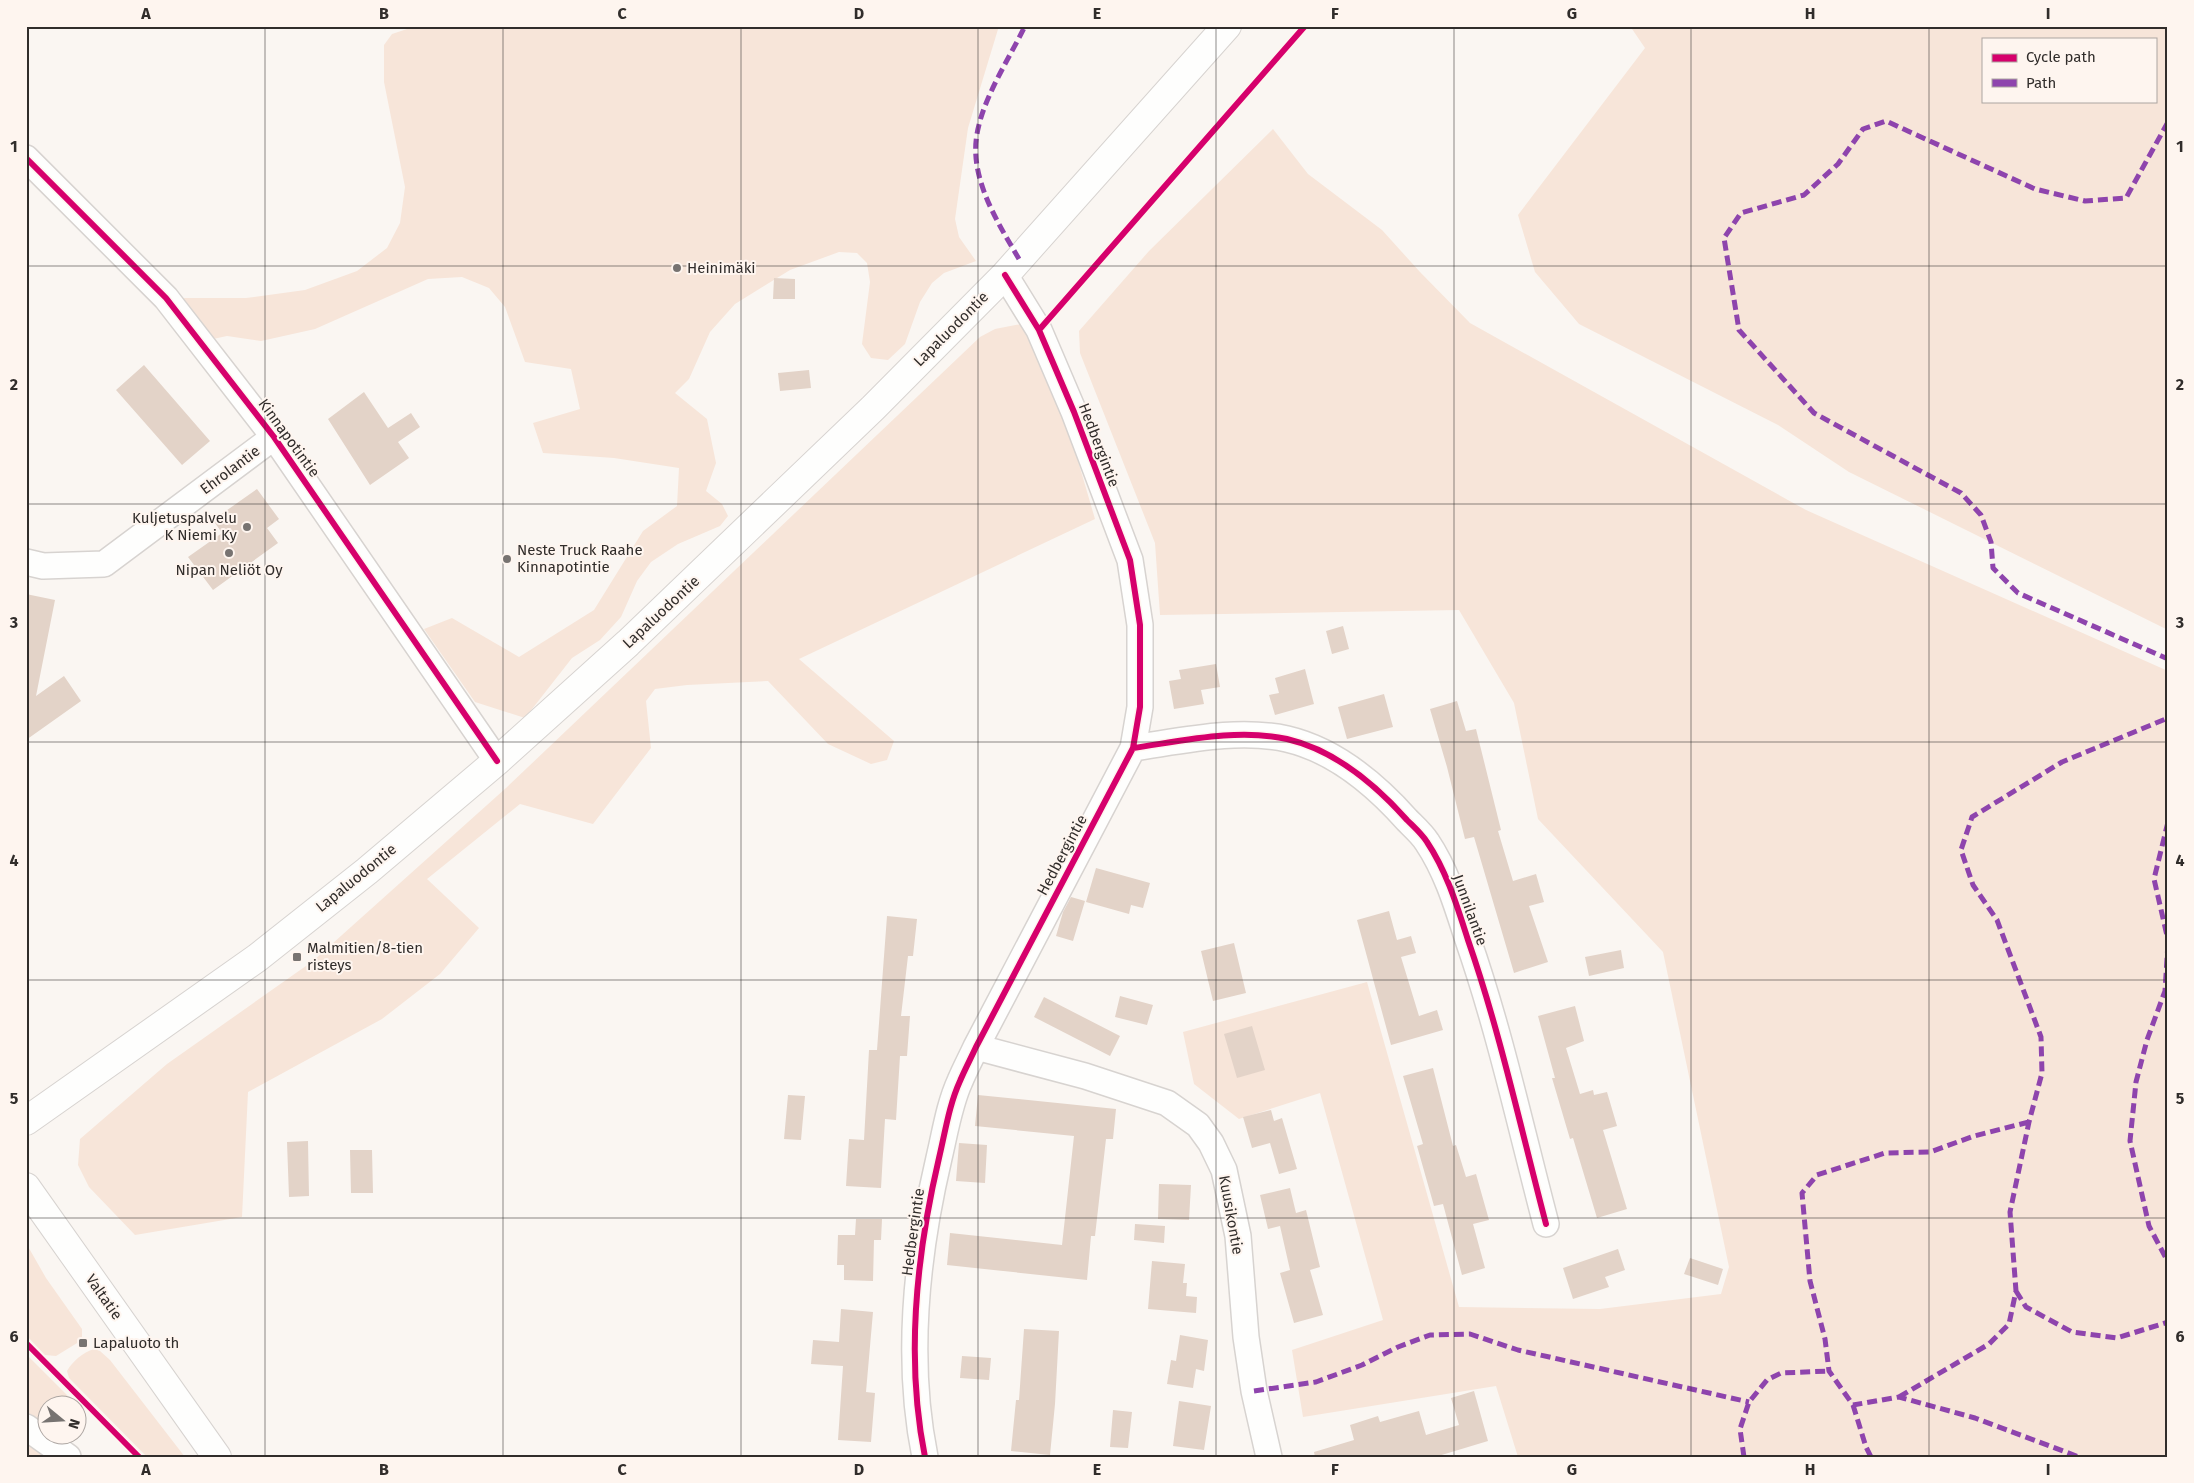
<svg xmlns="http://www.w3.org/2000/svg" width="2194" height="1483" font-family="'Fira Sans',sans-serif">
<style>
.green{fill:#f7e5d9;fill-rule:evenodd}
.building{fill:#e3d3c8}
.lines{fill:none;stroke-linecap:round;stroke-linejoin:round}
.minor-casing{stroke:#d7d3d0;stroke-width:28}
.major-casing{stroke:#d7d3d0;stroke-width:30}
.highway-casing{stroke:#d7d3d0;stroke-width:30}
.minor{stroke:#fefefd;stroke-width:25}
.major{stroke:#fefefd;stroke-width:28}
.highway{stroke:#fefefd;stroke-width:28}
.quiet{stroke:#8e44ad;stroke-width:5;stroke-dasharray:10 5;stroke-linecap:butt}
.cycleway-casing{stroke:#fef5ef;stroke-width:9}
.cycleway{stroke:#d6006c;stroke-width:6}
.grid{fill:none;stroke:#312d2b;stroke-width:1;stroke-opacity:0.55}
.poi-dot{fill:#777371;stroke:#fef5ef;stroke-width:2}
.labels{text-anchor:middle;dominant-baseline:central;stroke-width:4;stroke-linejoin:round;paint-order:stroke}
.poi-label{font-size:15px;fill:#312d2b;stroke:#fef5ef;text-anchor:start}
.street-label{font-size:15px;fill:#312d2b;stroke:#fef5ef}
.neatline{fill:none;stroke:#312d2b;stroke-width:2}
.grid-label{font-size:16px;text-anchor:middle;font-weight:bold;fill:#312d2b}
</style>
<rect width="100%" height="100%" fill="#faf6f2"/>
<path class="green" d="M416,26H999L968,128L955,219L959,237L976,261L944,273L932,283L920,302L905,344L888,360L871,358L862,344L870,282L867,263L857,253L839,252L790,270L735,304L710,332L689,379L675,393L707,419L716,463L706,491L722,504L728,516L720,526L678,544L651,562L637,581L621,617L600,640L572,658L525,718L475,702L424,629L452,618L519,657L594,610L643,531L677,506L679,468L614,458L543,453L533,423L580,409L571,369L525,362L505,307L489,288L462,277L428,279L315,329L261,341L227,336L213,339L181,298H246L305,290L357,271L387,248L400,223L405,187L384,82V45L392,34Z
M1630,26H2168V630L1849,472L1778,425L1579,324L1535,272L1518,215L1645,48ZM1983,39H2155V101H1983Z
M1273,129L1308,174L1382,230L1420,272L1470,323L1806,510L2168,671V1457H1518L1496,1386L1303,1417L1292,1350L1383,1320L1320,1093L1239,1119L1194,1084L1183,1032L1367,982L1459,1307L1600,1309L1721,1294L1729,1267L1663,952L1538,819L1514,703L1459,610L1160,615L1155,543L1080,353L1079,331L1149,251Z
M1021,324L1050,365L1095,519L799,659L894,741L887,760L871,764L828,744L768,681L687,685L655,689L646,701L651,748L593,824L520,804L427,879L479,928L440,974L382,1019L248,1092L242,1217L135,1235L89,1187L78,1165L80,1139L167,1064L313,961L506,788L980,337L995,329Z
M26,1243L46,1278L82,1329V1340L56,1356L45,1355L26,1335Z
M94,1349L100,1351L110,1360L185,1457H147L69,1378L67,1371C72,1362 83,1352 94,1349Z
M26,1354L77,1405L48,1406L47,1430L26,1417Z
M26,1436L49,1457H26Z"/>
<path class="building" d="M774,278L795,279V299H773Z
M144,365L210,441L182,465L116,390Z
M809,370L811,388L780,391L778,373Z
M364,392L388,428L411,413L420,427L398,442L409,458L370,485L328,419Z
M257,489L279,519L267,528L278,543L213,590L188,557L222,533L213,520Z
M26,594L55,600L36,696L64,676L81,701L26,740Z
M1343,626L1349,649L1332,654L1326,631Z
M1216,664L1220,687L1201,690L1204,704L1174,709L1169,681L1181,679L1179,670Z
M1305,669L1314,704L1275,715L1269,695L1279,693L1275,678Z
M1384,694L1393,727L1347,739L1338,707Z
M1457,701L1466,731L1476,729L1501,830L1498,831L1513,881L1536,874L1544,902L1529,906L1548,962L1514,973L1474,837L1465,839L1447,767L1430,709Z
M1096,868L1150,883L1143,908L1131,905L1129,914L1086,902Z
M1071,897L1085,901L1073,941L1056,936L1063,912Z
M1389,911L1397,940L1411,936L1416,953L1401,957L1419,1016L1437,1010L1443,1030L1391,1045L1357,920Z
M887,916L917,919L913,956H908L901,1016H910L907,1056H900L896,1120L885,1119L881,1188L846,1186L849,1139L864,1140L869,1050H877Z
M1234,943L1246,993L1213,1001L1201,951Z
M1621,950L1624,968L1589,976L1585,957Z
M1120,996L1153,1005L1147,1025L1115,1017Z
M1044,997L1120,1036L1110,1056L1034,1017Z
M1575,1006L1584,1041L1566,1048L1580,1094L1593,1090L1594,1095L1607,1092L1617,1126L1603,1130L1627,1209L1597,1218L1573,1138L1570,1139L1552,1078H1555L1538,1016Z
M1252,1026L1265,1070L1237,1078L1224,1034Z
M1433,1068L1453,1146L1456,1145L1466,1177L1476,1174L1489,1220L1473,1224L1485,1268L1462,1275L1443,1204L1434,1206L1417,1146L1423,1144L1403,1076Z
M788,1095L805,1096L801,1140L784,1139Z
M978,1095L1116,1109L1113,1139H1106L1095,1236H1091L1087,1280L947,1265L950,1233L1062,1245L1074,1136L975,1126Z
M1271,1110L1274,1121L1282,1118L1297,1169L1279,1174L1270,1143L1252,1148L1243,1117Z
M308,1141L309,1196L289,1197L287,1142Z
M959,1143L987,1145L985,1183L956,1181Z
M350,1150H372L373,1193H351Z
M1159,1184L1191,1185L1189,1220L1158,1219Z
M1290,1188L1296,1213L1306,1210L1320,1267L1310,1270L1323,1315L1294,1323L1280,1273L1290,1270L1280,1226L1268,1229L1260,1195Z
M856,1219H882L881,1240H874L873,1281L844,1280V1265H837L838,1235H855Z
M1135,1224L1165,1226L1164,1243L1134,1240Z
M1618,1249L1625,1270L1605,1277L1609,1287L1573,1299L1563,1268Z
M1690,1258L1723,1269L1718,1285L1684,1274Z
M1152,1261L1185,1264L1183,1283H1187L1186,1296L1197,1297L1196,1313L1148,1309Z
M841,1309L873,1312L866,1392L875,1393L871,1442L838,1440L843,1366L811,1364L813,1340L839,1342Z
M1024,1329L1059,1331L1055,1404L1050,1455L1011,1451L1016,1400H1019Z
M1180,1335L1208,1340L1204,1371L1196,1369L1193,1388L1167,1384L1171,1360L1176,1361Z
M962,1356L991,1358L989,1380L960,1378Z
M1474,1391L1488,1441L1435,1457H1315L1314,1452L1354,1440L1350,1425L1378,1416L1380,1422L1419,1411L1426,1435L1459,1425L1451,1398Z
M1179,1401L1211,1406L1204,1450L1173,1446Z
M1113,1410L1132,1412L1128,1448L1110,1447Z"/>
<g class="lines">
<g class="minor-casing">
<path id="minor" d="M26,158L166,298L274,437L497,761
M26,562L43,566L104,564L274,437
M1133,748C1182,741 1237,728 1287,739C1334,750 1375,784 1407,820C1414,827 1422,834 1427,842C1447,872 1457,906 1468,940C1500,1032 1521,1129 1546,1224
M976,1047L1085,1076L1167,1103L1198,1125L1211,1143L1224,1170L1238,1236L1246,1337L1254,1391L1269,1457
M26,1427L68,1457
M925,1457C905,1358 916,1256 939,1158C945,1133 949,1105 960,1081C965,1069 971,1058 976,1047L1133,748L1140,707V625L1130,560L1074,412L1039,330L1005,275"/>
</g>
<g class="major-casing">
<path id="major" d="M26,1121L257,958L367,871L497,761L628,643L873,408L1005,275L1227,26"/>
</g>
<g class="highway-casing">
<path id="highway" d="M26,1187L217,1457"/>
</g>
<use href="#minor" class="minor"/>
<use href="#major" class="major"/>
<use href="#highway" class="highway"/>
<path class="quiet" d="M2168,122L2126,198L2085,201L2035,189L1886,121L1863,129L1838,164L1804,195L1741,213L1724,238L1739,330L1814,413L1961,493L1981,515L1991,542L1993,568L2018,593L2168,659
M1019,259C998,223 969,178 977,134C983,98 1009,59 1025,26
M2168,822L2154,879L2168,940
M2168,943L2165,991L2147,1040L2136,1082L2130,1141L2149,1226L2168,1262
M2029,1122L1974,1136L1930,1152L1885,1153L1817,1175L1802,1193L1810,1281L1825,1339L1829,1371L1853,1405L1899,1397L1975,1418L2079,1457
M2016,1291L2026,1307L2072,1332L2117,1338L2168,1322
M1254,1391L1316,1382L1362,1365L1398,1347L1430,1335L1470,1334L1518,1350L1749,1402
M1899,1397L1989,1344L2009,1324L2016,1291L2010,1212L2029,1122L2042,1073L2041,1037L1997,920L1973,885L1961,850L1972,817L2062,762L2168,718
M1853,1405L1866,1447L1871,1457
M1744,1457L1740,1429L1749,1402L1767,1380L1781,1373L1829,1371"/>
<g class="cycleway-casing">
<path id="cycleway" d="M26,158L166,298L274,437L497,761
M1039,330L1305,26
M1133,748C1182,741 1237,728 1287,739C1334,750 1375,784 1407,820C1414,827 1422,834 1427,842C1447,872 1457,906 1468,940C1500,1032 1521,1129 1546,1224
M26,1343L139,1457
M925,1457C905,1358 916,1256 939,1158C945,1133 949,1105 960,1081C965,1069 971,1058 976,1047L1133,748L1140,707V625L1130,560L1074,412L1039,330L1005,275"/>
</g>
<use href="#cycleway" class="cycleway"/>
</g>
<path class="grid" d="M265,26V1457M503,26V1457M741,26V1457M978,26V1457M1216,26V1457M1454,26V1457M1691,26V1457M1929,26V1457M26,266H2168M26,504H2168M26,742H2168M26,980H2168M26,1218H2168"/>
<g class="poi-dot">
<circle cx="677" cy="268" r="5"/>
<circle cx="247" cy="527" r="5"/>
<circle cx="229" cy="553" r="5"/>
<circle cx="507" cy="559" r="5"/>
<rect x="292" y="952" width="10" height="10" rx="2.5"/>
<rect x="78" y="1338" width="10" height="10" rx="2.5"/>
</g>
<g class="labels">
<g class="poi-label">
<text x="687" y="268">Heinimäki</text>
<text x="237" y="518" text-anchor="end">Kuljetuspalvelu<tspan x="237" dy="17">K Niemi Ky</tspan></text>
<text x="517" y="550">Neste Truck Raahe<tspan x="517" dy="17">Kinnapotintie</tspan></text>
<text x="229" y="570" text-anchor="middle">Nipan Neliöt Oy</text>
<text x="307" y="948">Malmitien/8-tien<tspan x="307" dy="17">risteys</tspan></text>
<text x="93" y="1343">Lapaluoto th</text>
</g>
<g class="street-label">
<text transform="translate(951 329) rotate(-45)">Lapaluodontie</text>
<text transform="translate(289 438) rotate(54)">Kinnapotintie</text>
<text transform="translate(1099 445) rotate(69)">Hedbergintie</text>
<text transform="translate(230 470) rotate(-37)">Ehrolantie</text>
<text transform="translate(661 612) rotate(-43)">Lapaluodontie</text>
<text transform="translate(1062 855) rotate(-62)">Hedbergintie</text>
<text transform="translate(356 878) rotate(-39)">Lapaluodontie</text>
<text transform="translate(1470 910) rotate(70)">Junnilantie</text>
<text transform="translate(1231 1215) rotate(80)">Kuusikontie</text>
<text transform="translate(913 1232) rotate(-82)">Hedbergintie</text>
<text transform="translate(104 1297) rotate(55)">Valtatie</text>
</g>
</g>
<rect width="2194" height="1483" fill="none" stroke="#fef5ef" stroke-width="55"/>
<rect x="1982" y="38" width="175" height="65" fill="#fef5ef" stroke="#aca5a1"/>
<rect x="1992" y="54" width="25" height="8" fill="#d6006c" stroke="#aca5a1"/>
<text x="2026" y="62" font-size="15" fill="#312d2b">Cycle path</text>
<rect x="1992" y="79" width="25" height="8" fill="#8e44ad" stroke="#aca5a1"/>
<text x="2026" y="88" font-size="15" fill="#312d2b">Path</text>
<g transform="translate(62 1420) rotate(108)"><circle r="24" fill="#fef5ef" stroke="#aca5a1"/>
<path d="M0-4L9 19L0 12L-9 19Z" fill="#777371"/>
<text y="-8" font-size="14" font-weight="bold" text-anchor="middle" fill="#312d2b">N</text>
</g>
<rect x="28" y="28" width="2138" height="1428" class="neatline"/>
<g class="grid-label">
<text x="146" y="19">A</text>
<text x="384" y="19">B</text>
<text x="622" y="19">C</text>
<text x="859" y="19">D</text>
<text x="1097" y="19">E</text>
<text x="1335" y="19">F</text>
<text x="1572" y="19">G</text>
<text x="1810" y="19">H</text>
<text x="2048" y="19">I</text>
<text x="14" y="152">1</text>
<text x="2180" y="152">1</text>
<text x="14" y="390">2</text>
<text x="2180" y="390">2</text>
<text x="14" y="628">3</text>
<text x="2180" y="628">3</text>
<text x="14" y="866">4</text>
<text x="2180" y="866">4</text>
<text x="14" y="1104">5</text>
<text x="2180" y="1104">5</text>
<text x="14" y="1342">6</text>
<text x="2180" y="1342">6</text>
<text x="146" y="1475">A</text>
<text x="384" y="1475">B</text>
<text x="622" y="1475">C</text>
<text x="859" y="1475">D</text>
<text x="1097" y="1475">E</text>
<text x="1335" y="1475">F</text>
<text x="1572" y="1475">G</text>
<text x="1810" y="1475">H</text>
<text x="2048" y="1475">I</text>
</g>
</svg>
